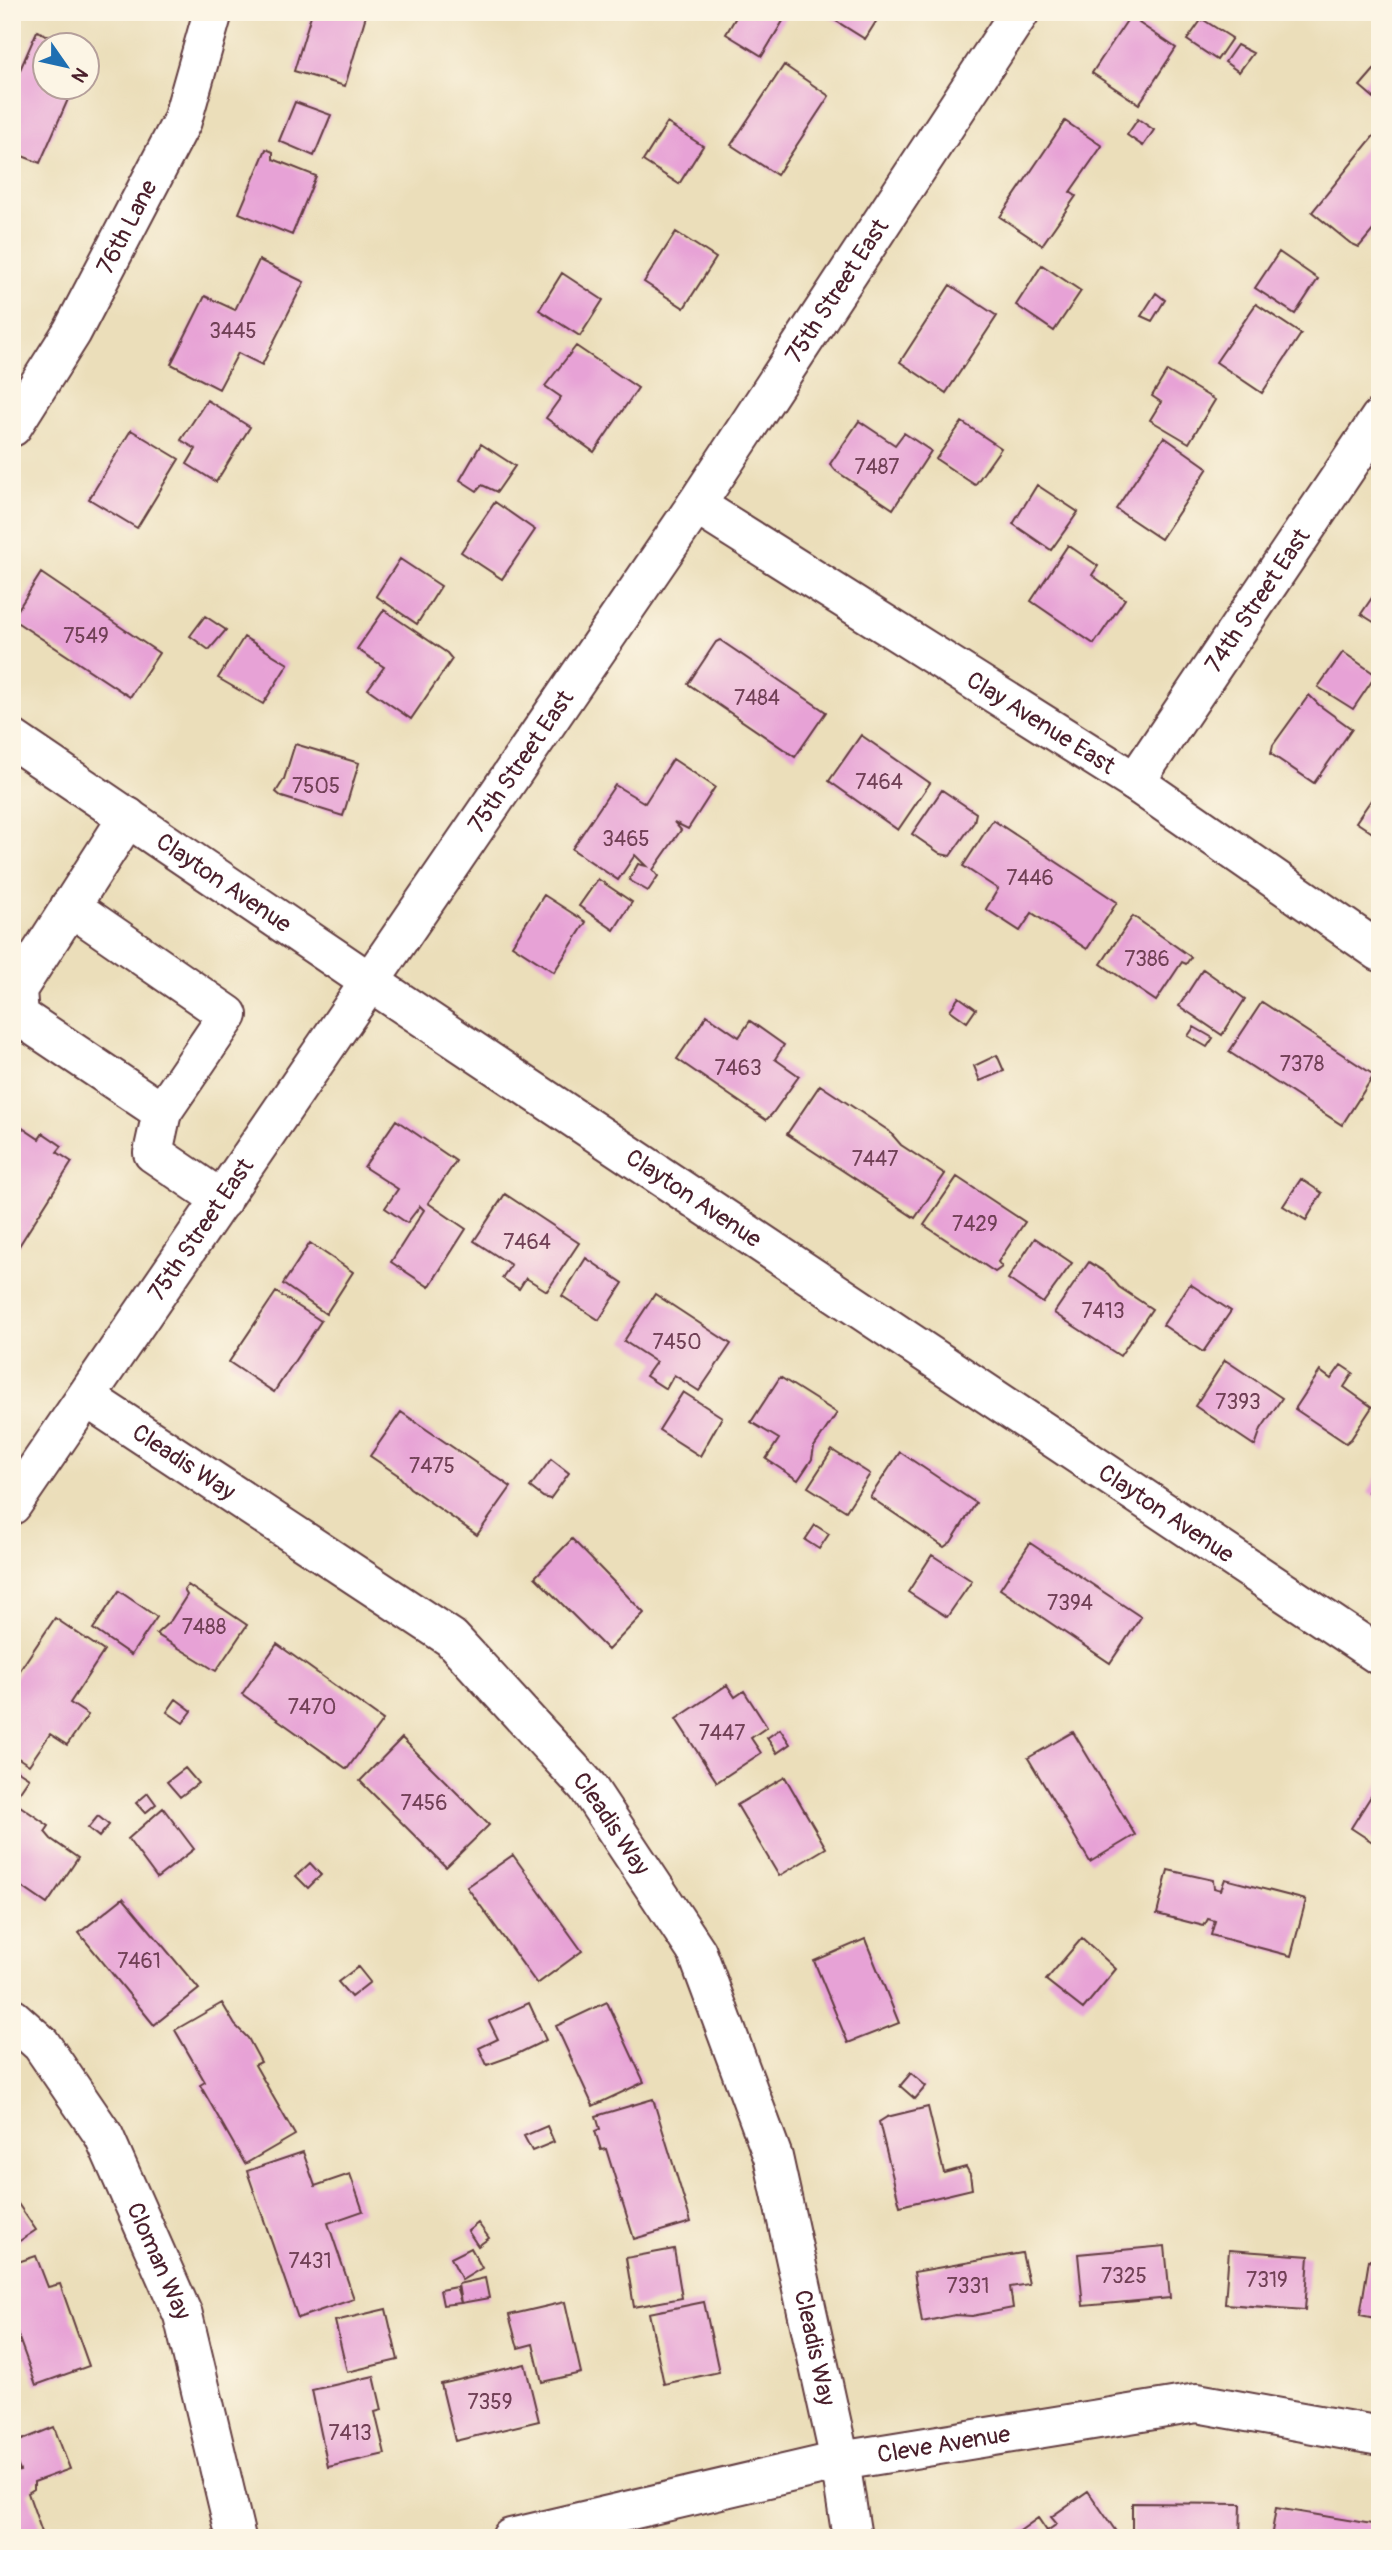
<svg xmlns="http://www.w3.org/2000/svg" width="1392" height="2550" font-family="Pangolin,sans-serif">
<style>
.building{fill:#e7a2d6}
.lines{fill:none;stroke-linecap:round;stroke-linejoin:round}
.minor-casing{stroke:#623c40;stroke-width:42}
.minor{stroke:#fff;stroke-width:38}
.labels{text-anchor:middle;dominant-baseline:central;stroke-width:7;stroke-linejoin:round;paint-order:stroke}
.number-label{font-size:21px;fill:#714056}
.street-label{font-size:24px;fill:#4a1f2b;stroke:#fcf5e5}
</style>
<rect width="100%" height="100%" fill="#fcf5e5"/>
<filter id="ink" filterUnits="userSpaceOnUse"><feTurbulence type="fractalNoise" baseFrequency=".0143" numOctaves="2"/><feDisplacementMap in="SourceGraphic" scale="14" xChannelSelector="R" yChannelSelector="G"/><feConvolveMatrix kernelMatrix="1 2 1 2 8 2 1 2 1" color-interpolation-filters="sRGB"/></filter>
<filter id="wash" filterUnits="userSpaceOnUse"><feTurbulence type="fractalNoise" baseFrequency=".00686" numOctaves="4" result="noise"/><feDisplacementMap in="SourceGraphic" scale="28" xChannelSelector="R" yChannelSelector="G"/><feGaussianBlur stdDeviation="1.57" result="paint"/><feColorMatrix in="noise" values="0 0 0 0 0 0 0 0 0 0 0 0 0 0 0 0 0 1.4 0 .05"/><feComposite in="paint" operator="in"/></filter>
<g filter="url(#wash)">
<rect width="100%" height="100%" fill="#ebdeba"/>
<g id="blocks">
<path class="building" d="M312,12H367L345,86L294,71Z
M739,12H779L786,16L762,56L726,34Z
M827,12H882L865,39L825,14Z
M1132,13L1142,19L1139,23L1176,48L1139,104L1092,73Z
M1202,19L1232,38L1217,60L1187,40Z
M37,31L72,46H46V88H73L40,163L12,152V88Z
M1237,45L1253,53L1239,72L1225,62Z
M1380,63V103L1360,86Z
M784,65L829,96L777,175L731,145Z
M295,102L331,115L314,156L279,141Z
M1138,119L1154,130L1143,146L1127,135Z
M1065,121L1102,146L1070,192L1076,196L1042,245L1000,217Z
M667,123L703,146L679,184L643,161Z
M1380,128V222L1359,247L1350,243L1312,212Z
M266,149L273,152V159L316,176L292,235L239,213Z
M676,232L716,258L684,308L644,282Z
M1279,252L1318,279L1295,314L1255,288Z
M259,260L304,282L262,365L238,353L219,389L171,364L205,296L235,310Z
M1042,265L1081,291L1054,331L1016,305Z
M562,273L603,300L580,336L539,310Z
M950,285L997,316L946,393L900,362Z
M1156,293L1165,300L1152,321L1141,316Z
M1256,304L1301,334L1262,393L1216,362Z
M576,346L638,388L594,452L546,418L561,397L545,386Z
M1167,371L1215,400L1189,443L1150,420L1161,402L1152,396Z
M207,400L250,427L216,482L187,464L196,449L181,440Z
M859,421L895,445L904,433L931,451L893,509L836,471L830,464Z
M962,422L1001,448L975,485L936,459Z
M131,430L179,459L137,528L89,499Z
M1164,437L1208,468L1161,539L1116,509Z
M481,444L515,466L497,492L482,485L477,491L460,480Z
M1037,485L1078,512L1051,550L1013,524Z
M495,502L535,530L502,579L461,552Z
M1068,545L1098,566L1092,575L1125,599L1094,644L1031,601Z
M400,559L441,586L417,624L376,596Z
M41,573L159,653L130,697L12,619Z
M1380,586V626L1361,614Z
M384,610L447,653L452,659L411,719L368,689L384,667L357,649Z
M205,616L226,630L209,650L190,636Z
M244,637L288,664L263,704L218,678Z
M720,640L826,712L795,757L688,684L716,642Z
M1343,652L1376,675L1353,709L1318,687Z
M1309,695L1319,705L1352,729L1314,783L1271,754L1273,745Z
M861,735L930,783L898,830L829,781Z
M295,744L359,763L343,816L282,797L276,792L284,779Z
M673,759L715,787L688,829L674,822L681,830L653,870L658,876L648,891L629,880L638,864L646,866L635,855L618,880L572,849L615,785L645,803Z
M1380,787V838L1356,822Z
M942,790L976,813L974,822L950,856L941,854L912,834Z
M993,820L1117,902L1087,949L1032,913L1020,931L986,909L998,889L963,866Z
M598,879L632,902L614,930L579,906Z
M544,895L586,922L554,972L512,945Z
M1133,916L1191,957L1186,964L1182,962L1156,1001L1101,964Z
M1203,969L1245,999L1222,1035L1179,1006Z
M959,997L976,1009L967,1022L950,1010Z
M1262,1002L1374,1075L1342,1125L1229,1052Z
M707,1015L739,1037L750,1021L784,1045L775,1059L799,1076L772,1114L766,1120L677,1059Z
M1194,1027L1213,1038L1207,1047L1188,1036Z
M997,1055L1004,1071L980,1081L974,1066Z
M820,1085L889,1131L901,1145L945,1174L915,1218L787,1134Z
M396,1120L456,1161L428,1203L466,1229L429,1287L391,1262L424,1210L420,1206L407,1223L385,1208L398,1189L364,1167Z
M12,1121L39,1139L43,1133L62,1146L57,1152L72,1162L12,1257Z
M957,1177L1025,1222L998,1262L1002,1267L995,1272L924,1225Z
M1301,1179L1322,1193L1306,1220L1283,1206Z
M505,1194L579,1243L547,1291L526,1278L519,1289L502,1278L511,1265L474,1241Z
M1035,1238L1072,1263L1043,1303L1008,1279Z
M310,1243L353,1272L326,1314L283,1284Z
M586,1258L623,1283L599,1320L562,1296Z
M1089,1262L1108,1274L1119,1287L1152,1309L1120,1356L1054,1313Z
M1190,1284L1231,1311L1203,1352L1163,1325Z
M276,1292L321,1321L274,1392L229,1362Z
M655,1294L731,1344L699,1391L674,1375L666,1389L646,1376L656,1362L624,1341Z
M1225,1360L1282,1398L1261,1429L1255,1446L1195,1406Z
M1341,1365L1353,1373L1344,1387L1372,1407L1351,1439L1346,1443L1295,1409L1320,1371L1331,1379Z
M780,1377L837,1413L814,1447L812,1459L798,1480L766,1459L779,1439L751,1422Z
M683,1392L722,1417L700,1456L659,1430Z
M401,1412L511,1487L477,1535L410,1488L398,1475L370,1456Z
M832,1450L870,1474L846,1511L808,1487Z
M900,1452L976,1503L951,1542L944,1547L870,1497Z
M551,1459L569,1473L550,1499L543,1497L530,1487Z
M1380,1471V1500L1368,1492Z
M815,1525L829,1534L819,1549L805,1540Z
M572,1539L644,1613L608,1650L535,1577Z
M1030,1543L1141,1617L1110,1663L1000,1589Z
M932,1555L972,1581L947,1617L908,1592Z
M188,1585L247,1625L216,1671L156,1634L171,1620L187,1595L184,1590Z
M119,1591L157,1617L131,1655L93,1629Z
M55,1618L104,1651L70,1703L88,1715L67,1745L50,1734L29,1765L12,1754V1682Z
M277,1644L383,1720L347,1769L242,1694Z
M727,1685L735,1697L744,1691L767,1727L751,1738L761,1753L717,1782L676,1719Z
M176,1699L192,1711L183,1723L167,1712Z
M780,1729L790,1744L777,1753L767,1738Z
M1073,1732L1135,1835L1090,1862L1028,1758Z
M402,1738L489,1825L446,1867L360,1781Z
M12,1767L29,1778L12,1803Z
M185,1768L198,1783L180,1797L167,1782Z
M785,1777L826,1848L779,1876L737,1805Z
M1380,1782V1847L1351,1828Z
M148,1793L156,1804L145,1813L136,1803Z
M20,1806L49,1826L45,1832L51,1839L78,1858L47,1904L12,1880V1818Z
M163,1808L194,1849L157,1878L128,1839Z
M98,1816L109,1825L99,1837L88,1828Z
M513,1855L582,1951L537,1984L467,1887Z
M310,1863L321,1875L308,1888L296,1876Z
M1168,1870L1213,1880L1214,1888L1221,1890L1225,1879L1306,1900L1291,1956L1211,1935L1215,1921L1208,1919L1204,1926L1157,1914Z
M123,1898L199,1989L154,2025L79,1933Z
M1082,1938L1116,1969L1083,2009L1046,1980Z
M865,1939L899,2023L848,2043L814,1961Z
M358,1967L370,1982L351,1997L338,1982Z
M607,2002L644,2082L593,2106L556,2026Z
M222,2003L235,2025L248,2038L261,2062L255,2065L295,2135L245,2164L200,2085L205,2082L175,2030Z
M529,2003L546,2040L515,2055L487,2065L479,2048L498,2039L489,2021Z
M911,2073L926,2086L915,2099L900,2086Z
M653,2099L691,2222L634,2239L606,2149L601,2150L595,2131L600,2129L596,2116Z
M928,2107L944,2173L966,2167L970,2174L972,2189L900,2206L879,2122L887,2117Z
M547,2126L554,2142L532,2151L524,2136Z
M303,2152L315,2186L350,2174L363,2211L328,2223L354,2299L298,2318L247,2171Z
M12,2195L36,2230L12,2246Z
M478,2223L489,2238L478,2246L468,2231Z
M1165,2246L1170,2298L1083,2306L1078,2254Z
M471,2248L482,2268L462,2280L451,2258Z
M674,2249L682,2298L634,2307L626,2258Z
M1229,2250L1309,2256L1305,2310L1225,2304Z
M1022,2253L1029,2284L1010,2287L1013,2308L972,2316L955,2315L922,2322L914,2272Z
M36,2256L48,2287L60,2284L89,2366L36,2385L12,2319V2264Z
M1369,2260L1380,2262V2319L1360,2315Z
M485,2278L489,2298L461,2303L443,2305L440,2290L456,2287L461,2303L458,2284Z
M565,2302L581,2373L542,2382L533,2344L518,2348L509,2315Z
M704,2302L719,2372L664,2384L649,2313Z
M386,2309L398,2360L347,2372L335,2321Z
M525,2364L539,2421L455,2441L441,2384Z
M374,2376L382,2410L375,2412L385,2454L328,2467L312,2390Z
M54,2427L70,2469L34,2482V2489L28,2493L44,2538H12V2474L20,2471L12,2452V2444Z
M1088,2491L1117,2533L1111,2538H1010L1038,2518L1047,2531L1057,2524L1051,2517Z
M1132,2503L1241,2504L1240,2538H1132Z
M1276,2508L1378,2525L1376,2538H1271Z"/>
</g>
</g>
<g filter="url(#ink)">
<use href="#blocks" fill-opacity="0" stroke="#623c40" stroke-width="2"/>
<g class="lines">
<g class="minor-casing">
<g id="minor">
<path id="s1" d="M12,427L72,332L182,121L213,12"/>
<path id="s2" d="M696,505L1135,782L1380,952"/>
<path id="s3" d="M12,739L370,982L1380,1656"/>
<path id="s4" d="M1135,782L1380,418"/>
<path d="M128,817L17,990L19,1016L162,1112L153,1153L222,1200"/>
<path d="M70,906L228,1015L162,1112"/>
<path id="s5" d="M87,1398L451,1638L587,1786L697,1952L773,2157L840,2461L852,2538"/>
<path id="s6" d="M12,1505L696,505L1020,12"/>
<path id="s7" d="M12,2018L41,2044L104,2136L183,2315L236,2538"/>
<path id="s8" d="M511,2538L840,2461L1197,2403L1380,2436"/>
</g>
</g>
<use href="#minor" class="minor"/>
</g>
</g>
<g class="labels">
<g class="number-label">
<text x="233" y="331">3445</text>
<text x="877" y="467">7487</text>
<text x="86" y="636">7549</text>
<text x="757" y="698">7484</text>
<text x="879" y="782">7464</text>
<text x="316" y="786">7505</text>
<text x="626" y="839">3465</text>
<text x="1030" y="878">7446</text>
<text x="1147" y="959">7386</text>
<text x="1302" y="1064">7378</text>
<text x="738" y="1068">7463</text>
<text x="875" y="1159">7447</text>
<text x="975" y="1224">7429</text>
<text x="527" y="1242">7464</text>
<text x="1103" y="1311">7413</text>
<text x="677" y="1342">7450</text>
<text x="1238" y="1402">7393</text>
<text x="432" y="1466">7475</text>
<text x="1070" y="1603">7394</text>
<text x="204" y="1627">7488</text>
<text x="312" y="1707">7470</text>
<text x="722" y="1733">7447</text>
<text x="424" y="1803">7456</text>
<text x="139" y="1961">7461</text>
<text x="310" y="2261">7431</text>
<text x="1124" y="2276">7325</text>
<text x="1267" y="2280">7319</text>
<text x="968" y="2286">7331</text>
<text x="490" y="2402">7359</text>
<text x="350" y="2433">7413</text>
</g>
<g class="street-label">
<text stroke="none"><textPath href="#s1" startOffset="231">76th Lane</textPath></text>
<text stroke="none"><textPath href="#s6" startOffset="1468">75th Street East</textPath></text>
<text stroke="none"><textPath href="#s4" startOffset="219">74th Street East</textPath></text>
<text stroke="none"><textPath href="#s2" startOffset="408">Clay Avenue East</textPath></text>
<text stroke="none"><textPath href="#s6" startOffset="901">75th Street East</textPath></text>
<text stroke="none"><textPath href="#s3" startOffset="256">Clayton Avenue</textPath></text>
<text stroke="none"><textPath href="#s3" startOffset="822">Clayton Avenue</textPath></text>
<text stroke="none"><textPath href="#s6" startOffset="334">75th Street East</textPath></text>
<text stroke="none"><textPath href="#s5" startOffset="116">Cleadis Way</textPath></text>
<text stroke="none"><textPath href="#s3" startOffset="1390">Clayton Avenue</textPath></text>
<text stroke="none"><textPath href="#s5" startOffset="682">Cleadis Way</textPath></text>
<text stroke="none"><textPath href="#s7" startOffset="287">Cloman Way</textPath></text>
<text stroke="none"><textPath href="#s5" startOffset="1250">Cleadis Way</textPath></text>
<text stroke="none"><textPath href="#s8" startOffset="443">Cleve Avenue</textPath></text>
</g>
</g>
<rect width="1392" height="2550" fill="none" stroke="#fcf5e5" stroke-width="42"/>
<g transform="translate(66 66) rotate(124)"><circle r="33" fill="#fcf5e5" stroke="#b59f9b" stroke-width="2"/>
<path d="M0-5L12 26L0 18L-12 26Z" fill="#1f6fb2"/>
<text y="-10" font-size="19" font-weight="bold" text-anchor="middle" fill="#4a1f2b">N</text>
</g>
</svg>
